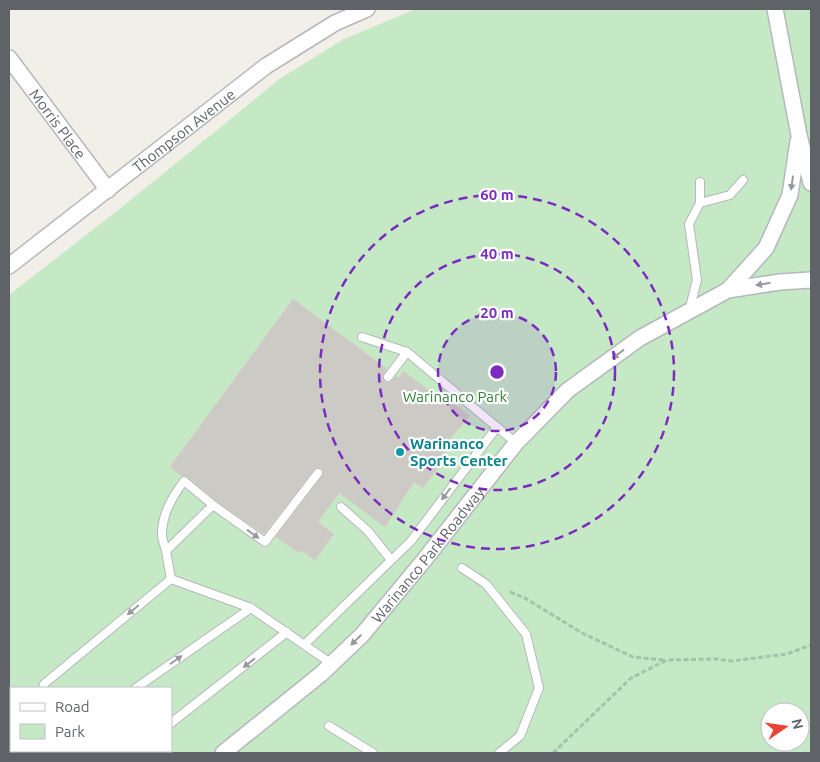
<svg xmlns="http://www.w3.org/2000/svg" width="820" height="762" font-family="Ubuntu,sans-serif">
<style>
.green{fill:#c5e8c5;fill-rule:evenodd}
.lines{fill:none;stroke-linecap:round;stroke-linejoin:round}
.stream{stroke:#aadaff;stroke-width:5.5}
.building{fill:#cccac5;stroke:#d6d1c6}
.lane-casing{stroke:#b5b8bc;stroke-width:10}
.street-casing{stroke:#b5b8bc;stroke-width:18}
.path{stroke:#9cc7a9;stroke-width:3;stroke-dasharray:5 2.5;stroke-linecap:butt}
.lane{stroke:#fff;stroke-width:8}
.street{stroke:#fff;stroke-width:15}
.oneway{fill:#979a9d}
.ring{fill:none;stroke:#7b2cbf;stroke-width:2.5;stroke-dasharray:9 6}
.culture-dot{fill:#0f9aa8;stroke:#fff;stroke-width:2}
.labels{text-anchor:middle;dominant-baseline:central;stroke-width:4.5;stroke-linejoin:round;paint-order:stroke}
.street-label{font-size:15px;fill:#5f6368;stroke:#fff}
.park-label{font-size:15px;fill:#348238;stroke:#fff}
.culture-label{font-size:15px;font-weight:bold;fill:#0d838f;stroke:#fff;text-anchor:start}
.centre{fill:#7b2cbf;stroke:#fff;stroke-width:2.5}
.ring-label{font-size:15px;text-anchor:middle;font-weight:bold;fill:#7b2cbf;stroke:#fff;stroke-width:4.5;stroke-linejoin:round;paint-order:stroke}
</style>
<rect width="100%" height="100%" fill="#f1efe8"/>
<path class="green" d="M416,9H811V753H9V295L122,207L281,78L344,39ZM11,688H171V751H11ZM770,712H800V742H770Z"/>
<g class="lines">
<path class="stream" d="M9,721L11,724
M23,751L24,753"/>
</g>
<path class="building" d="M293,299L387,369L383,376L385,382H391L396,376L399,378L403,371L441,400L443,396L470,416L440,449L448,455L423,488L414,482L385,527L339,493L318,522L334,534L315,560L301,550L299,553L276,537L322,476L323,471L321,468H316L314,470L264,534L216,501L188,477L182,476L170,467Z"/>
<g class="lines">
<g class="lane-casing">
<path id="lane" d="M700,203L730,195L743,180
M689,311L697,280L689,224L700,203V182
M362,337L407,352L516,443
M388,377L407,352
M341,507L368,531L391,560
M166,551C165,545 161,538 162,532C163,512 173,496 184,481L213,505L265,542L318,473
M462,568L486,584L526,634L539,688L520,736L499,753
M171,579L251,608L332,664
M171,579L166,551L213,505
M305,644L411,541L497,427
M43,688L44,684L171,579
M136,688L251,608
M171,723L287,632
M329,726L373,753
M72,751L73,753
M133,753L136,751"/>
</g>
<g class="street-casing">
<g id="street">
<path d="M775,9L799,135L811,183"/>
<path id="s1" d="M9,58L108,190"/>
<path id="s2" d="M9,266L266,66L335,23L367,9"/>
<path d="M728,290L766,248L790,195L798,141"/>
<path id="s3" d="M223,753L321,674L362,635L425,559L516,443L568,390L640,338L728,290L780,282L811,280"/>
</g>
</g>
<path class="path" d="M510,592L525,598L582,633L633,657L665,660
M553,753L631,678L667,660L717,659L732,661L787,654L811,645"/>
<use href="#lane" class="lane"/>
<use href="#street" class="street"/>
</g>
<defs><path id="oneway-solid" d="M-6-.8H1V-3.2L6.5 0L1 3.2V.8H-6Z" transform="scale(1.25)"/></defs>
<g class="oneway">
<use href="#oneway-solid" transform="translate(792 183) rotate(98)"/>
<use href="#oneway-solid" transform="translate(763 284) rotate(171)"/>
<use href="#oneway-solid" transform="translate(618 354) rotate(144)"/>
<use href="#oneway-solid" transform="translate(446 494) rotate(127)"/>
<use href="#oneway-solid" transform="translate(253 534) rotate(36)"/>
<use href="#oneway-solid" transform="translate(133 610) rotate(140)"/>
<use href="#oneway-solid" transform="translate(356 640) rotate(135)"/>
<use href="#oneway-solid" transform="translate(176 660) rotate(-35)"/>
<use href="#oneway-solid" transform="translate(249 663) rotate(142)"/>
</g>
<circle cx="497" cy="372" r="59" fill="#7b2cbf" fill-opacity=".12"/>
<g class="ring">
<circle cx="497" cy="372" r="59"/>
<circle cx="497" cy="372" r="118"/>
<circle cx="497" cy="372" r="177"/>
</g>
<circle class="culture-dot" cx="400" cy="452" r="5"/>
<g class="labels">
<g class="street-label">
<text stroke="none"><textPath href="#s1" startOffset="82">Morris Place</textPath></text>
<text stroke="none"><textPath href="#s2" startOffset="221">Thompson Avenue</textPath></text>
<text stroke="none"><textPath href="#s3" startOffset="286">Warinanco Park Roadway</textPath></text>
</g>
<g class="park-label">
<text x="455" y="396">Warinanco Park</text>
</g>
<g class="culture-label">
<text x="410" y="443">Warinanco<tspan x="410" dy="17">Sports Center</tspan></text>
</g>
</g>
<circle cx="497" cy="372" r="8" class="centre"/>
<g class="ring-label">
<text x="497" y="200">60 m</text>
<text x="497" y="259">40 m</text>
<text x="497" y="318">20 m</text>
</g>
<rect width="820" height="762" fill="none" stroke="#5f6368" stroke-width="20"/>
<rect x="10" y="687" width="162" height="65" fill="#ffffff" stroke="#bfc1c3"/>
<rect x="20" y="703" width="25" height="8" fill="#ffffff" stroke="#bfc1c3"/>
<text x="55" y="712" font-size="15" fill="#5f6368">Road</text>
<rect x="20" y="724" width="25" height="15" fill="#c5e8c5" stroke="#bfc1c3"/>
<text x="55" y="737" font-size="15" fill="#5f6368">Park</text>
<g transform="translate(785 727) rotate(77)"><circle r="24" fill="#ffffff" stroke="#bfc1c3"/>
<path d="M0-4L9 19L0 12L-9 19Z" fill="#ea4335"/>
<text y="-8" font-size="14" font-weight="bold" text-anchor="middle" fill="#5f6368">N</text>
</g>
</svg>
